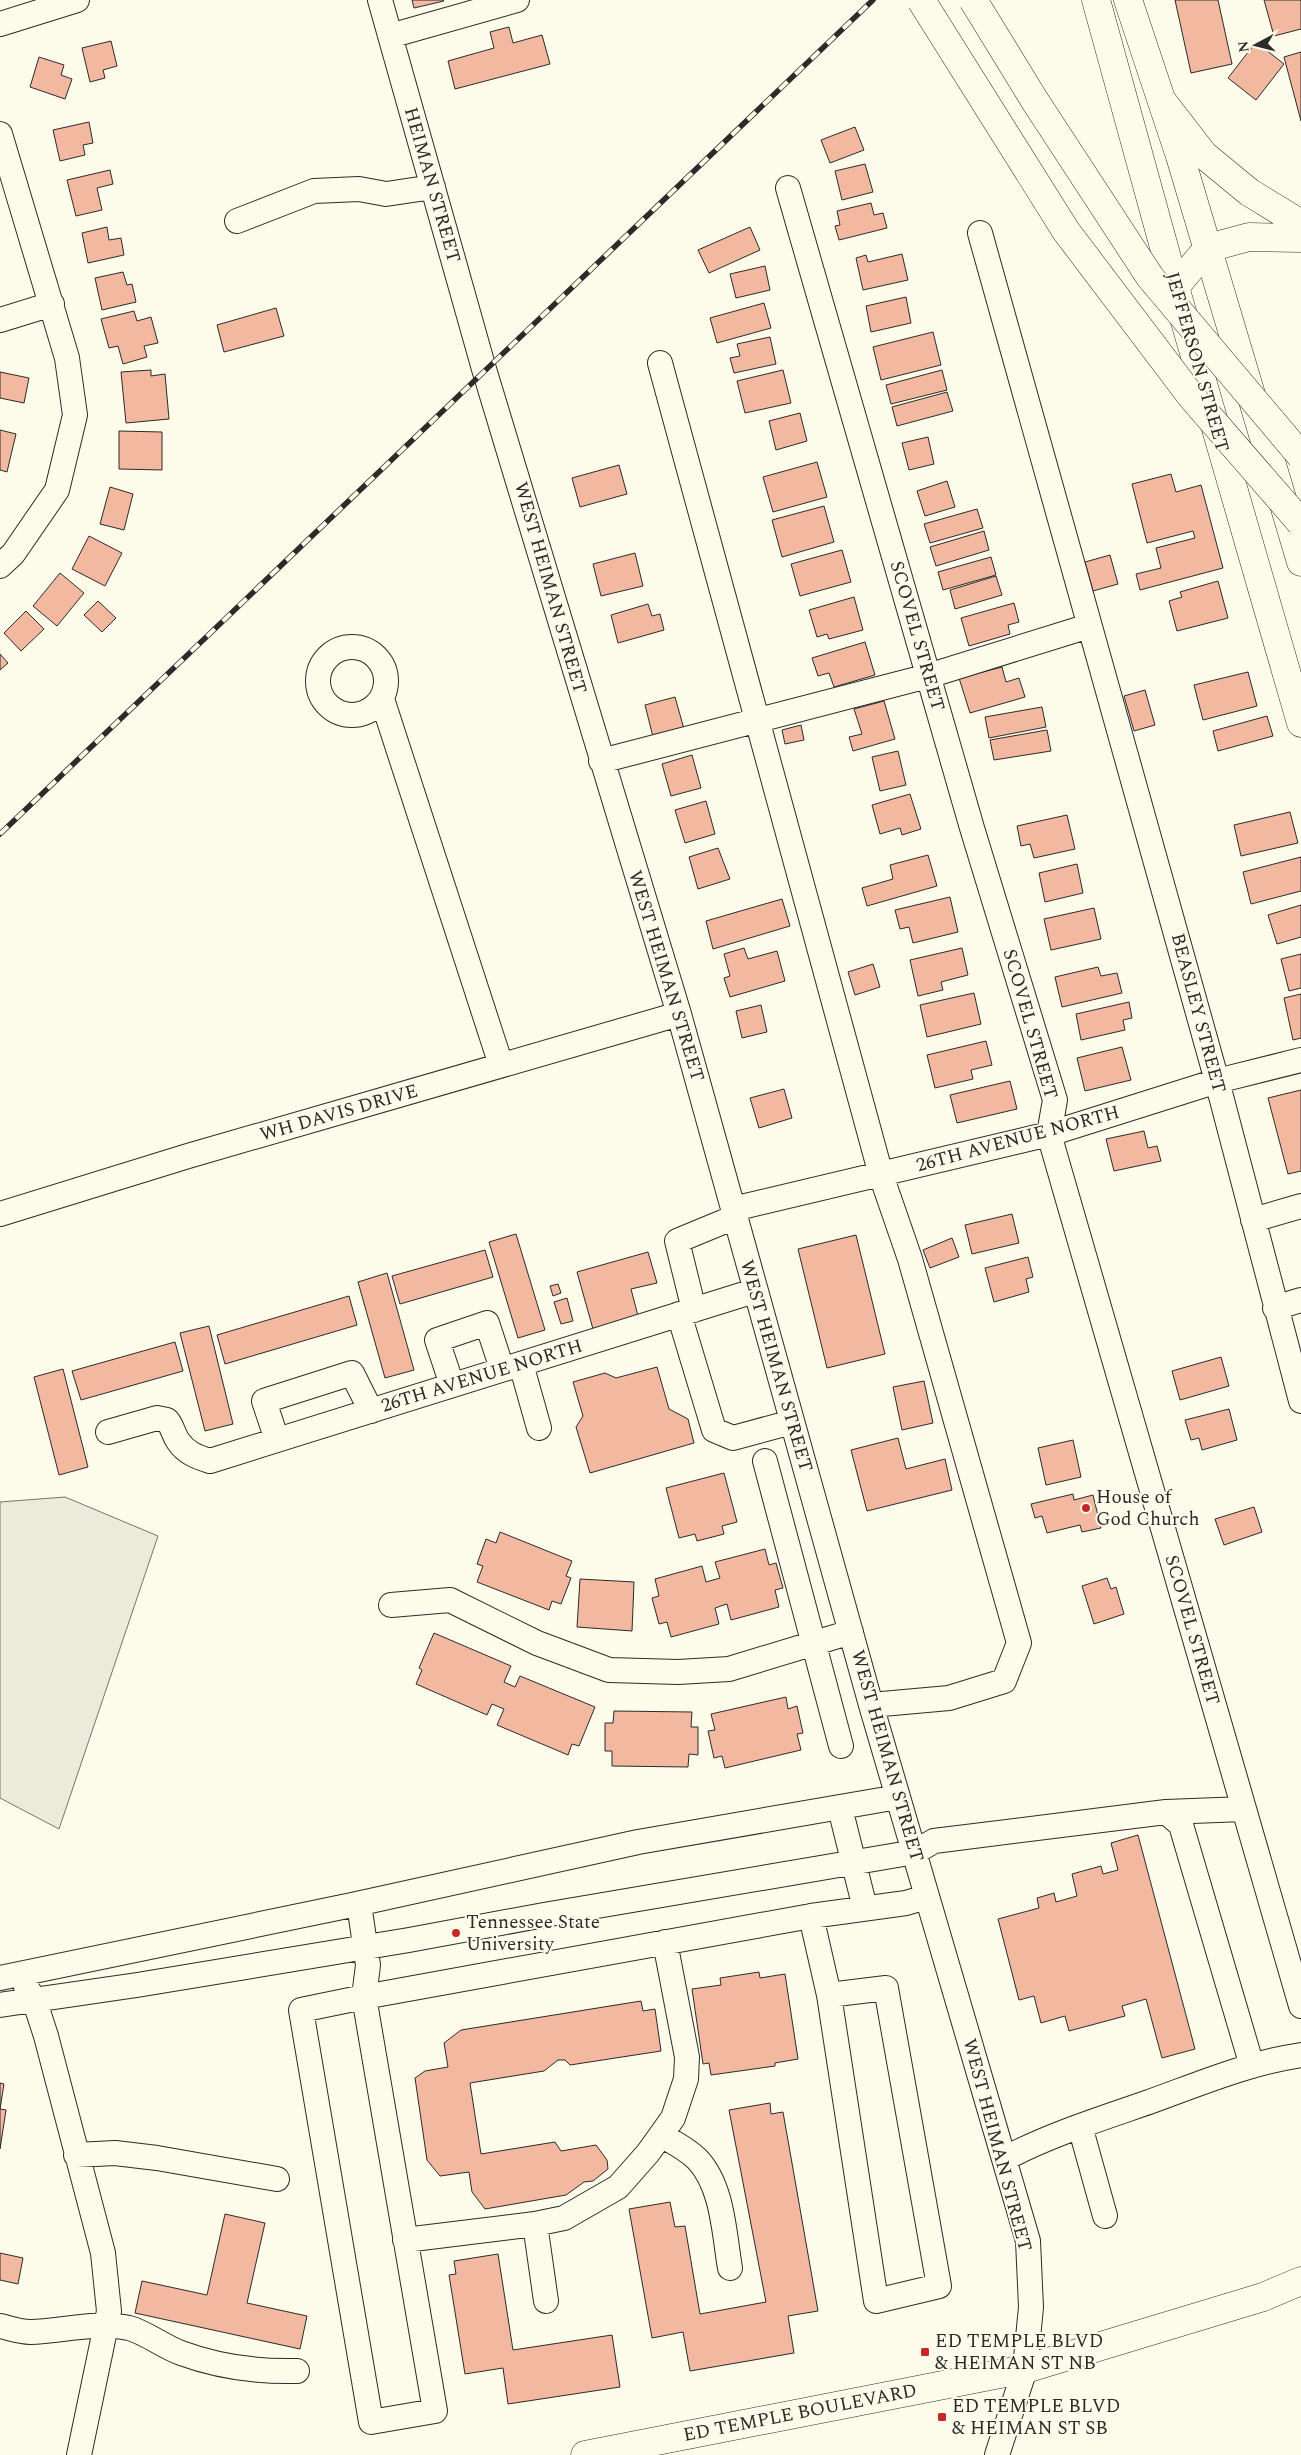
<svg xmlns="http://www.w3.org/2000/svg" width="1301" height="2455" font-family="Spectral,serif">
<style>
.green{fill:#ecebdb;stroke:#74746e}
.building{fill:#f2b8a0;stroke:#2b2b2b}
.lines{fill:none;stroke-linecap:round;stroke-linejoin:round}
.minor-casing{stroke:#2b2b2b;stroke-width:26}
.major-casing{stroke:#2b2b2b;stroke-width:29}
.highway-casing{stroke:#2b2b2b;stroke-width:29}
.minor{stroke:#fdfbea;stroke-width:24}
.major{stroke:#fdfbea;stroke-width:28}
.highway{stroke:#fdfbea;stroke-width:28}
.rail-casing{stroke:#2b2b2b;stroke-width:5.5}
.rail{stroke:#fdfbea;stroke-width:4;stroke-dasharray:11;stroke-linecap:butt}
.highway-bridge-casing{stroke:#2b2b2b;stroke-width:29;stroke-linecap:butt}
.highway-bridge{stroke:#fdfbea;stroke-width:28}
.poi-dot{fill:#c62828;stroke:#fdfbea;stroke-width:2}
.labels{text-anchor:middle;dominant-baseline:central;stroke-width:4;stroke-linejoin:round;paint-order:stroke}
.street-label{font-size:19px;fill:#2b2b2b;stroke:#fdfbea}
.poi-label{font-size:19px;fill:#2b2b2b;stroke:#fdfbea;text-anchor:start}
</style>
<rect width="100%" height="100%" fill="#fdfbea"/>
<path class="green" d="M65,1497L158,1536L59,1829L0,1798V1502Z"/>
<path class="building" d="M412,0H443L444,1L414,8Z
M1175,0H1218L1232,64L1191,73Z
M1264,0H1301V29L1274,36Z
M509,27L513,43L542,35L550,64L455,89L448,61L494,48L490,32Z
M111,41L117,66L103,70L105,78L90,82L82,48Z
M1256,42L1284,64L1256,100L1228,78Z
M1301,52V121L1284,57Z
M39,57L64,65L61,75L72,79L65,99L30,87Z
M89,122L93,143L83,145L85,155L60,161L53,130Z
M855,127L864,150L830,163L821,140Z
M865,164L873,192L842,200L835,171Z
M110,170L113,184L97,188L102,210L76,216L67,180Z
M871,203L874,215L883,213L887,228L839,240L835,226L840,225L837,211Z
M107,227L109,240L121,238L124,255L88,263L82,233Z
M750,227L760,250L709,273L698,250Z
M902,254L908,280L863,290L856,258L866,255L868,262Z
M765,266L770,290L736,298L730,274Z
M123,272L127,285L132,284L136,302L102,310L95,278Z
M906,297L911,323L871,332L866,306Z
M764,303L771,328L717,343L710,318Z
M276,308L284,336L224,352L217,325Z
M134,311L137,321L151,317L158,343L144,346L147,357L123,364L118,346L109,348L101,319Z
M933,332L941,365L881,380L873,347Z
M770,337L776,364L734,373L730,358L740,356L737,344Z
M151,370V376L165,374L169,419L126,423L121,372Z
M783,370L791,403L745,413L737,381Z
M942,370L947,390L891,404L886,385Z
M0,372L29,378L24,403L0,398Z
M947,392L953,411L897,426L892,407Z
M800,413L807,441L776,450L769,421Z
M0,430L16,434L7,472L0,470Z
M119,431L162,432V470L119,469Z
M928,437L934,464L909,470L902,443Z
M817,462L827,497L773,512L763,477Z
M619,465L627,494L580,507L572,478Z
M1171,474L1176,492L1201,485L1223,568L1140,590L1136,574L1161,568L1156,548L1195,538L1193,531L1147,543L1132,484Z
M947,481L955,507L925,516L917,491Z
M110,487L133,494L124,530L100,524Z
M824,506L834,542L782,557L772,520Z
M977,509L983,528L930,543L924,524Z
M984,531L989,550L936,566L930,547Z
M89,536L122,553L105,586L72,569Z
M842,550L851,582L800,596L791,564Z
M635,553L643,586L601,596L593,564Z
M1110,555L1118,584L1093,591L1085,562Z
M991,557L996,575L943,590L938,572Z
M60,573L84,593L57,626L33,606Z
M996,576L1002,595L955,609L950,590Z
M1218,581L1228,618L1177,631L1169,601L1182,597L1180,592Z
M854,597L863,630L829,639L827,634L817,637L809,610Z
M98,601L116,618L102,632L84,615Z
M1014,603L1019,622L1008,625L1010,634L969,646L961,618Z
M648,604L652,616L660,614L664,630L618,643L611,615Z
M26,611L44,629L21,651L4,633Z
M865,642L875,675L834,687L829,673L818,676L812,658Z
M0,654L8,663L0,670Z
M1002,667L1006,682L1019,678L1025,697L970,713L959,678Z
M1248,672L1257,706L1203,720L1194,685Z
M1145,690L1155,725L1134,731L1124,696Z
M675,697L684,729L653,737L645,705Z
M884,701L895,739L853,751L849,737L862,734L854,709Z
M1042,707L1046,727L989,738L985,717Z
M1267,716L1273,736L1218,751L1213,731Z
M801,725L804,740L785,744L782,730Z
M1047,730L1051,751L994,760L990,740Z
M898,751L906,785L880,791L872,757Z
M692,755L701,788L671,796L662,764Z
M910,794L921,829L902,835L900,828L880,834L872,805Z
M706,801L715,834L685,843L675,810Z
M1290,812L1298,843L1241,856L1234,825Z
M1067,815L1075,849L1034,858L1030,844L1021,846L1017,826Z
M718,848L730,879L698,889L689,857Z
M928,855L937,886L867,906L862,888L893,879L890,865Z
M1301,857V891L1251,904L1243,872Z
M1077,864L1083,893L1045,902L1039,873Z
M950,897L958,932L913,943L909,927L900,929L895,910Z
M782,899L790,926L713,949L706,921Z
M1301,905V937L1277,944L1268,915Z
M1094,908L1101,939L1051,950L1044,919Z
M744,948L748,959L777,951L785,981L730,997L724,978L730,976L724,954Z
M962,948L968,975L941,982L943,990L918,996L910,960Z
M1301,954V988L1289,991L1281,959Z
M873,964L880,987L855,995L848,972Z
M1098,967L1101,976L1117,973L1122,993L1062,1007L1055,977Z
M974,993L981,1024L927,1037L920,1005Z
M1301,994V1038L1293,1040L1284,998Z
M1129,1002L1132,1018L1123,1020L1125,1030L1081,1040L1076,1014Z
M761,1005L767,1032L742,1038L736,1011Z
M986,1041L992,1065L971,1070L973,1079L935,1088L927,1055Z
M1122,1047L1131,1080L1085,1091L1077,1058Z
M1010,1081L1017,1109L957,1123L950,1095Z
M784,1089L792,1118L759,1128L750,1098Z
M1301,1090V1171L1288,1174L1268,1098Z
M1144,1131L1148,1148L1157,1146L1161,1161L1114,1171L1106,1139Z
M1012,1214L1019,1243L972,1254L965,1225Z
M516,1234L545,1330L518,1338L489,1242Z
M856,1235L885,1354L827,1368L798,1249Z
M952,1238L959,1257L930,1268L923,1250Z
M485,1250L493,1277L400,1304L392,1276Z
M648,1252L657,1283L631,1289L638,1316L593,1329L577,1272Z
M1028,1257L1033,1277L1026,1279L1029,1292L994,1302L985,1268Z
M387,1273L414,1370L385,1378L358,1282Z
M558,1284L561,1293L553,1296L550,1286Z
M349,1296L357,1325L225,1364L217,1335Z
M567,1298L573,1321L561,1324L554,1302Z
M209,1326L233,1424L205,1431L180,1333Z
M175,1342L183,1371L81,1400L72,1371Z
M1221,1357L1229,1386L1180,1400L1172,1371Z
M657,1367L669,1409L688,1419L694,1443L590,1473L576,1427L583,1416L573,1382L605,1373L616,1378Z
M63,1369L88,1467L59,1475L34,1377Z
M924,1381L933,1423L902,1430L893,1387Z
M1229,1409L1237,1440L1202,1450L1199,1438L1191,1440L1185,1420Z
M898,1438L906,1469L945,1459L952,1490L867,1511L851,1450Z
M1073,1440L1081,1477L1046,1485L1038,1448Z
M724,1473L737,1522L722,1526L724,1534L697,1541L695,1534L679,1538L666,1488Z
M1073,1494L1074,1500L1093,1495L1101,1528L1082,1532L1080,1525L1047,1533L1042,1516L1035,1518L1031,1504Z
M1254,1507L1262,1532L1224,1545L1215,1519Z
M500,1532L572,1561L566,1576L571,1578L561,1604L552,1601L549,1610L477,1582L483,1566L477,1564L486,1539L496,1543Z
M765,1549L769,1565L776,1563L783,1588L775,1590L779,1607L731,1620L727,1604L715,1608L719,1624L671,1637L667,1622L659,1624L652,1598L659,1596L655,1579L702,1566L706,1582L720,1578L715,1562Z
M1107,1578L1111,1589L1116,1587L1124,1614L1094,1624L1082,1586Z
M580,1579L634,1582L632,1631L577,1627Z
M434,1633L511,1666L504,1682L515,1687L520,1676L595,1707L579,1746L572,1744L568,1755L497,1725L504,1709L492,1704L487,1715L416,1684L422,1670L419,1668Z
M786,1697L788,1709L797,1706L803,1733L797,1734L801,1750L725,1768L722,1756L714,1758L708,1731L715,1730L711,1714Z
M614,1711L692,1712L691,1727H698V1755L689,1754L688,1767L612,1766V1751H605V1723H613Z
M1138,1835L1195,2049L1162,2058L1146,1999L1122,2006L1125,2016L1069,2031L1065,2016L1041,2023L1034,1996L1019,2000L998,1919L1039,1908L1037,1898L1054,1893L1056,1902L1077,1896L1072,1874L1101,1866L1103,1874L1118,1870L1111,1843Z
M759,1972L760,1978L785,1974L798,2059L775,2063V2066L711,2075L709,2063L703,2064L692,1989L721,1985L720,1978Z
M641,2001L643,2011L655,2009L661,2051L570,2065L565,2060H558L544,2071L470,2083L481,2154L555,2142L561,2151L596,2145L607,2160L608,2169L593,2181L584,2182L566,2195L485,2209L472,2192L469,2172L440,2176L427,2160L415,2078L425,2071L448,2067L444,2043L461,2030Z
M0,2083L4,2084L0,2109L6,2110L0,2149Z
M770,2103L771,2114L783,2112L818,2311L788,2316L794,2353L690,2371L683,2332L652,2338L629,2209L670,2202L675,2227L685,2226L700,2314L766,2302L729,2110Z
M225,2214L265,2223L247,2303L307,2316L300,2349L135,2313L142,2281L207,2295Z
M0,2253L23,2258L18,2284L0,2280Z
M498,2254L513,2350L612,2335L620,2387L508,2404L503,2368L465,2374L449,2275L456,2274L454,2261Z"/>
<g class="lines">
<g class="minor-casing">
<path id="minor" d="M380,0L484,369L679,1014L871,1705L1028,2241L1031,2307L1025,2369L997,2455
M0,24L77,0
M390,36L517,0
M0,134L67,358L75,415L57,490L13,554L0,566
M788,188L972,828L1055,1100L1049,1134L1053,1148L1301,2006
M237,221L314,191L359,189L386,194L433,187
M980,233L1217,1081L1301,1401
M0,320L52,304
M660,363L881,1175L910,1259L1019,1643L1004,1681L949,1698L871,1705
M318 681a34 34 0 1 1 68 0a34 34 0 1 1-68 0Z
M382,699L501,1065
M601,761L928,676L1089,626
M733,1209L1049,1134L1217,1081L1301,1060
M0,1214L188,1156L679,1014
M1253,1220L1301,1206
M1275,1308L1301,1300
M694,1310L677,1241L735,1217
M679,1314L714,1430L733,1438L792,1422
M521,1364L539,1428
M452,1385L437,1340L487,1323L502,1369
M108,1432L157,1418L167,1420C173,1427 173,1434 178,1441C186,1453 197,1457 210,1461L754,1291
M277,1440L264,1401L352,1373L371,1411
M765,1461L841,1746
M391,1605L450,1600L537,1643L609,1670L678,1672L729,1669L851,1632
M840,1808L865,1908
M1166,1812L1244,1809
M359,1904L368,1965L364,1997L435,2411L371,2422L301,2010L364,1997L811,1916
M0,1978L352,1905L638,1842L898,1797
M26,1987L34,1999L46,2036L103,2253L109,2311L79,2455
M829,1995L886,1988L939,2286L876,2301L829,1995L811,1916L906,1903L926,1897
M0,2005L137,1985L409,1940L544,1915L915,1852L934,1841L1166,1812L1181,1825L1252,2066
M1080,2126L1105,2216
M661,2135C673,2142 687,2149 697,2159C723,2186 724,2233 730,2268
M76,2155L115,2153L157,2158L277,2179
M1004,2159C1049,2135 1100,2119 1149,2102C1199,2084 1248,2063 1301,2055
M535,2224L546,2301
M405,2240L535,2224L564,2218L618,2187L648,2153L673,2118L686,2079L687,2057L665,1942
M0,2326C9,2328 20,2332 30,2332C63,2331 96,2321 129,2328C145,2332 164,2347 181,2353C219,2367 257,2372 297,2371"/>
</g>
<g class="major-casing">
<path id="major" d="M1096,0L1175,287L1301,723
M1128,0L1180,156L1301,562
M585,2455L1025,2369L1263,2297L1301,2281"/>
</g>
<g class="highway-casing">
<path id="highway" d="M1163,102L1204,155L1249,192L1301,224
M1175,287L1208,248L1249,237L1301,238"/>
</g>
<use href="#minor" class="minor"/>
<use href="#major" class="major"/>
<use href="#highway" class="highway"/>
<g class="rail-casing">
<path id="rail" d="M0,834L873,0"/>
</g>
<use href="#rail" class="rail"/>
<g class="highway-bridge-casing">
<path id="highway-bridge" d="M921,0L1066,231L1191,396L1301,523
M973,0L1035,101L1150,277L1301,456"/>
</g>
<use href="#highway-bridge" class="highway-bridge"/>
</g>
<g class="poi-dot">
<circle cx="1086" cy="1508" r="5"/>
<circle cx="456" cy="1933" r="5"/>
<rect x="920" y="2347" width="10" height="10" rx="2.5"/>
<rect x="937" y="2412" width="10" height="10" rx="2.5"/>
</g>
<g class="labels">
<g class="street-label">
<text transform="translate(432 185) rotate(74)">HEIMAN STREET</text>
<text transform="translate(1197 362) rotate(74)">JEFFERSON STREET</text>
<text transform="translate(550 588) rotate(74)">WEST HEIMAN STREET</text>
<text transform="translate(917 636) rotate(74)">SCOVEL STREET</text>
<text transform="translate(666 976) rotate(73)">WEST HEIMAN STREET</text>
<text transform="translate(1198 1013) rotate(75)">BEASLEY STREET</text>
<text transform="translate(1030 1024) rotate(74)">SCOVEL STREET</text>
<text transform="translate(339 1113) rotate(-16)">WH DAVIS DRIVE</text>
<text transform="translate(1018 1139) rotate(-15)">26TH AVENUE NORTH</text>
<text transform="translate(776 1366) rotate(74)">WEST HEIMAN STREET</text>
<text transform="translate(482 1376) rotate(-17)">26TH AVENUE NORTH</text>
<text transform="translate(1192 1630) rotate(74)">SCOVEL STREET</text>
<text transform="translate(887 1756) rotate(74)">WEST HEIMAN STREET</text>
<text transform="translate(997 2145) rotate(75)">WEST HEIMAN STREET</text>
<text transform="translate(800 2413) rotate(-11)">ED TEMPLE BOULEVARD</text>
</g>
<g class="poi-label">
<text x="1096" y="1497">House of<tspan x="1096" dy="22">God Church</tspan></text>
<text x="466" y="1922">Tennessee State<tspan x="466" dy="22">University</tspan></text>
<text x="935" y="2341">ED TEMPLE BLVD<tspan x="935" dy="22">&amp; HEIMAN ST NB</tspan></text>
<text x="952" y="2406">ED TEMPLE BLVD<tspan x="952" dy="22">&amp; HEIMAN ST SB</tspan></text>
</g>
</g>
<g transform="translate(1256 45) rotate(263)" stroke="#fdfbea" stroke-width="4" paint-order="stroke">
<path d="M0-4L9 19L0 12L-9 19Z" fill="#2b2b2b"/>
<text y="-8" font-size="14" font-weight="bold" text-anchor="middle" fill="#2b2b2b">N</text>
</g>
</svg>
